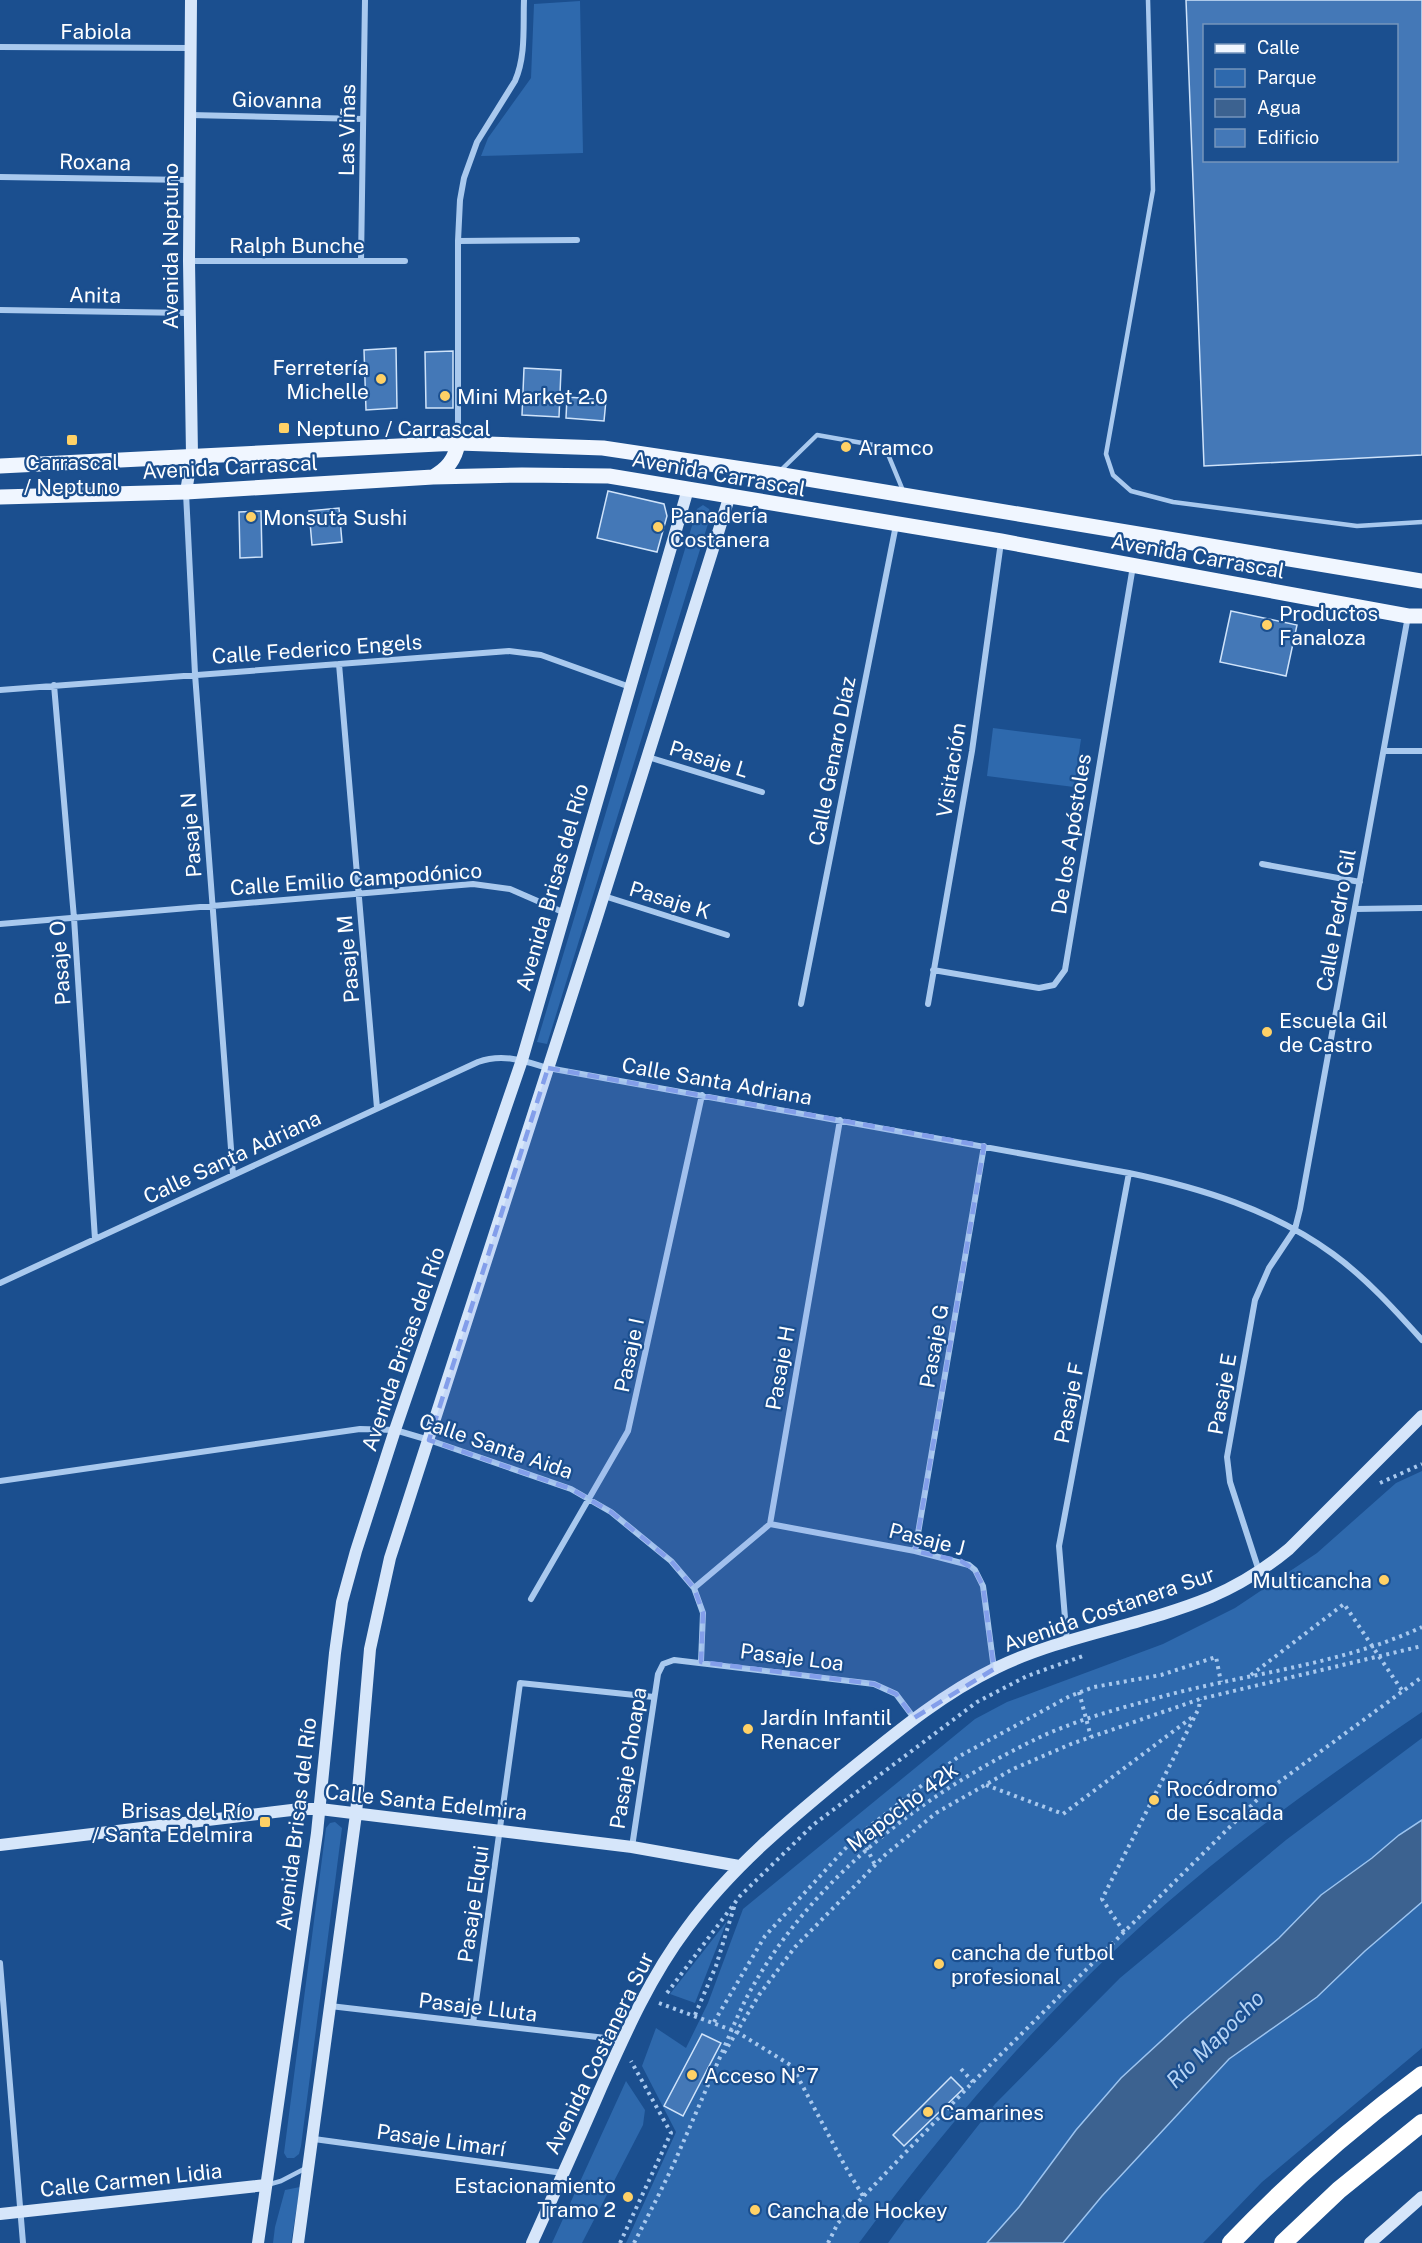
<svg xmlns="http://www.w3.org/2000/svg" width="1422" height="2243" font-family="'Public Sans',sans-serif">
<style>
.green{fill:#2e69ad}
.water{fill:#3c6290;stroke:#9cc4f0;stroke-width:1.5}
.building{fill:#4478b7;stroke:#cfe3fa;stroke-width:1.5;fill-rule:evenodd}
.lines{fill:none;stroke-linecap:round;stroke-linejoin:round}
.path{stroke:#a9c9ee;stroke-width:4;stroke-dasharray:3 4.5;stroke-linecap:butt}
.lane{stroke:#a9c9ee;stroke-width:4.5}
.street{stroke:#a9c9ee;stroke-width:6}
.secondary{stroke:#d6e6fa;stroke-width:12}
.primary{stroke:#f0f6ff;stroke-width:15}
.highway{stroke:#fff;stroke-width:18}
.marked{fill:#839eea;fill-opacity:0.2;stroke:#839eea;stroke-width:4.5;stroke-dasharray:12 8;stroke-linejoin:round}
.poi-dot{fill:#ffd166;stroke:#1b4f8f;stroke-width:2}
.labels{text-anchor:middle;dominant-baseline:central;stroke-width:4.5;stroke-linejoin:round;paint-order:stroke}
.street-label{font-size:21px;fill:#fff;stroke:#1b4f8f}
.poi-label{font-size:21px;fill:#fff;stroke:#1b4f8f;text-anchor:start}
.water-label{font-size:22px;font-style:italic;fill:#b5d3f5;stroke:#1b4f8f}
</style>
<rect width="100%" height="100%" fill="#1b4f8f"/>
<path class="green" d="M580,1L583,153L481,156L488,138L531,78L534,4Z
M703,505L709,509L711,514L547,1044L537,1042L697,509Z
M993,728L1081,739L1074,787L987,776Z
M1422,1471V1712C1342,1767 1262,1822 1188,1885C1063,1990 956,2112 859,2243H626L676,2132L642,2066L656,2028L686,2048L708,2003L743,1909L975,1719L1007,1702L1163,1644L1235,1608L1317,1553L1396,1483Z
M1422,1738V2048L1262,2182L1203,2243H888L911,2211L995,2104L1120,1978L1286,1840Z
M335,1822L342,1828L301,2146L299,2154L294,2158H287L284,2153L326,1828L330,1823Z
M727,1921L695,2003L670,1994Z
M626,2081L645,2110L643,2125L582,2243H552Z
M300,2187L291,2243H273L275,2227L285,2190Z"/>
<path class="water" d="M1422,1820V1902L1365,1951L1317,1997L1229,2059L1102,2196L1063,2243H987L1019,2207L1076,2130L1121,2078L1185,2019L1279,1938L1321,1895L1372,1858L1399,1835Z"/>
<path class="building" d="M1186,0H1422V455L1204,466ZM1204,26H1396V160H1204Z
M396,348L397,408L366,410L364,350Z
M453,351V408H426L425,352Z
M524,368L561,370L559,417L522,415Z
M567,397L606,400L604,421L566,418Z
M608,491L664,504L667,516L657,552L597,538Z
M339,508L342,542L312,545L309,511Z
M261,511L262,557L240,558L239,512Z
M1231,611L1297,625L1286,676L1220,662Z
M702,2034L721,2043L683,2116L664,2106Z
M951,2077L963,2089L904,2146L893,2135Z"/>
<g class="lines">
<path class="path" d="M1380,1483L1422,1464
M1251,1675L1344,1604L1403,1692
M1079,1692L1091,1737
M986,1785L1063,1814L1195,1715
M860,1834L875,1865
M1124,1932L1102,1899L1199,1708L1200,1699
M667,1993L740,1896L813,1825L977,1702L1027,1676L1086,1655
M659,2003L737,2032L792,2066L845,2166L863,2196
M695,2015L716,1966L735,1904
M714,2022L765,1936L855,1838L958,1757L1070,1696L1094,1687L1161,1675L1216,1657L1221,1682
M724,2053L759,1995L795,1947L885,1855L936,1813L1013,1769L1071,1744L1200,1699L1422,1646
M961,2069L973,2082
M620,2243L671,2133L631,2061
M634,2243C648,2216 662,2189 675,2161C692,2122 709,2083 726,2043C733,2027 740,2010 748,1995C809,1882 918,1797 1032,1741C1066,1724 1106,1712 1143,1702C1235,1674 1334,1668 1422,1627
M828,2243L838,2223L973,2082L1264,1793L1422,1677"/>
<path class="lane" d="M1148,0L1153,190L1106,454L1113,475L1131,491L1173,502L1357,526L1422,522
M781,470L817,435L885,447L904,493
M267,2185L281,2181L306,2168"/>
<path class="street" d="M0,47L191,48
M190,115L363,119
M0,177L189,180
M458,241L577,240
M189,261H405
M361,261L365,0
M0,310L189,313
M458,443V241L460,200L464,178L477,142L515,81C526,56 523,27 524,0
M186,493L195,674L233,1175
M339,664L377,1108
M54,685L74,918L95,1239
M0,690L509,651L541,655L630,687
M1384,751H1422
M648,757L762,792
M1262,864L1360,882
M604,896L727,935
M1355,909L1422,908
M0,924L473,884L510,889L565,913
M933,970L1039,988L1054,985L1065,970L1133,566
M801,1004L896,525
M928,1004L972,751L1001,542
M0,1283L478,1062C503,1053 524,1061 548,1068L1129,1173C1201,1188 1273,1210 1333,1254C1366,1278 1395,1310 1422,1340
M0,1481L360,1429L395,1430L429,1440L571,1489L611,1512L671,1561L694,1588L703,1613L701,1662
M770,1524L915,1551L969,1565L975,1570L983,1586L994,1669
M915,1551L984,1146
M1259,1571L1230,1482L1227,1457L1255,1300L1269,1268L1295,1229L1300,1209L1408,616
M694,1588L770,1524L840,1120
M531,1599L628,1431L702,1095
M1067,1642L1059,1546L1129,1173
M632,1847L658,1674L663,1664L674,1660L874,1684L896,1694L914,1718
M0,1963L23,2243
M330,2006L623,2040
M473,2023L520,1683L654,1697
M314,2139L563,2173"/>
<path class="secondary" d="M186,492L192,455L189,261L191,0
M0,1845L300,1809H320L632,1847L739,1866
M0,2214L266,2185
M258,2243L317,1833L335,1653L342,1602L356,1551L395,1430L522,1060L688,489
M298,2243L356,1814L370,1649L390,1558L596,920L729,498
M532,2243C555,2192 578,2141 600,2090C625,2034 650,1977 687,1928C731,1868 788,1821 845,1774C893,1735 940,1695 996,1668C1064,1635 1141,1626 1211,1597C1239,1585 1266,1568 1289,1549L1422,1416
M1370,2243L1422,2197"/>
<path class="primary" d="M0,466L458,443L603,448L777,474L1422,581
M433,477C447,469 455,460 458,443
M0,497L186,492L433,477L522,475L609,476L1001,541L1408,616H1422"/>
<path class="highway" d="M1231,2243C1290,2181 1353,2126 1422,2075
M1283,2243L1339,2190L1422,2123"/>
</g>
<path class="marked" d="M548,1068L984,1146L915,1551L961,1561L975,1570L983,1586L994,1669L914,1718L896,1694L874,1684L701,1662L703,1613L694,1588L671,1561L611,1512L571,1489L429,1440Z"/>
<g class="poi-dot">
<circle cx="381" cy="379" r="6"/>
<circle cx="445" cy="396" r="6"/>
<rect x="278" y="422" width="12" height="12" rx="3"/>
<rect x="66" y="434" width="12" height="12" rx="3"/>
<circle cx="846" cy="447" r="6"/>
<circle cx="251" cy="517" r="6"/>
<circle cx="658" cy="527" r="6"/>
<circle cx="1267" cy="625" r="6"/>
<circle cx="1267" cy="1032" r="6"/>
<circle cx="1384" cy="1580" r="6"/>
<circle cx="748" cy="1729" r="6"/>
<circle cx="1154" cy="1800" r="6"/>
<rect x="259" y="1816" width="12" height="12" rx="3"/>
<circle cx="939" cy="1964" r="6"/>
<circle cx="692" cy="2075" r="6"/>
<circle cx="928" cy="2112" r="6"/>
<circle cx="628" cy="2197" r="6"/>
<circle cx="755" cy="2210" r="6"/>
</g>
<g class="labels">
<g class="street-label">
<text x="96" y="31">Fabiola</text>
<text transform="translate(277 100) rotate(1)">Giovanna</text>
<text transform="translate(347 130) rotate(-89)">Las Viñas</text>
<text transform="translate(95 162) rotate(1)">Roxana</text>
<text x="297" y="245">Ralph Bunche</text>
<text transform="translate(170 246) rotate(-90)">Avenida Neptuno</text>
<text transform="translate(95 295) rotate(1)">Anita</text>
<text transform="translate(230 467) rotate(-3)">Avenida Carrascal</text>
<text transform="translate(719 474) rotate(10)">Avenida Carrascal</text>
<text transform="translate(1198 556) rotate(10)">Avenida Carrascal</text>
<text transform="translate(317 649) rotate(-4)">Calle Federico Engels</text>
<text transform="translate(709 759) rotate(17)">Pasaje L</text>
<text transform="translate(832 761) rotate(-79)">Calle Genaro Díaz</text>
<text transform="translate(951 770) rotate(-81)">Visitación</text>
<text transform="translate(1071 834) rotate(-81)">De los Apóstoles</text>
<text transform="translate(191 835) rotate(-94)">Pasaje N</text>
<text transform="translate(356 879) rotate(-4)">Calle Emilio Campodónico</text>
<text transform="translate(552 887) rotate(-74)">Avenida Brisas del Río</text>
<text transform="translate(670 900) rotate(17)">Pasaje K</text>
<text transform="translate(1336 920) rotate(-80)">Calle Pedro Gil</text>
<text transform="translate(348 959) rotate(-95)">Pasaje M</text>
<text transform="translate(60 963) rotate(-94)">Pasaje O</text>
<text transform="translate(717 1081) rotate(10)">Calle Santa Adriana</text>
<text transform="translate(232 1157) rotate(-25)">Calle Santa Adriana</text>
<text transform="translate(934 1346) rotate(-80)">Pasaje G</text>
<text transform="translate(403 1349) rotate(-71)">Avenida Brisas del Río</text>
<text transform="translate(629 1355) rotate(-78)">Pasaje I</text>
<text transform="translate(780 1368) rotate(-80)">Pasaje H</text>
<text transform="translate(1222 1394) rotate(-80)">Pasaje E</text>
<text transform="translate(1069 1403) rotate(-79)">Pasaje F</text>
<text transform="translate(496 1446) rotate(19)">Calle Santa Aida</text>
<text transform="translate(927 1539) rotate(14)">Pasaje J</text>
<text transform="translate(1109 1609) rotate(-19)">Avenida Costanera Sur</text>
<text transform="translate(792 1657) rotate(7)">Pasaje Loa</text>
<text transform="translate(628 1758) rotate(-81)">Pasaje Choapa</text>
<text transform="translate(426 1802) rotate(6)">Calle Santa Edelmira</text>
<text transform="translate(902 1807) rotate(-37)">Mapocho 42k</text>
<text transform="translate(296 1824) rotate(-83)">Avenida Brisas del Río</text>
<text transform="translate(473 1904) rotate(-82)">Pasaje Elqui</text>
<text transform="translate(478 2007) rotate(7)">Pasaje Lluta</text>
<text transform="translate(599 2053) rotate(-64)">Avenida Costanera Sur</text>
<text transform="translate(441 2140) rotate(8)">Pasaje Limarí</text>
<text transform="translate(131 2180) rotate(-6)">Calle Carmen Lidia</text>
</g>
<g class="poi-label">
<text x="369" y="367" text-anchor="end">Ferretería<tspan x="369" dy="24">Michelle</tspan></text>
<text x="457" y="396">Mini Market 2.0</text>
<text x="296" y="428">Neptuno / Carrascal</text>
<text x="858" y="447">Aramco</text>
<text x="72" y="462" text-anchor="middle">Carrascal<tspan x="72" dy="24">/ Neptuno</tspan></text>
<text x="670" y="515">Panadería<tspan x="670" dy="24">Costanera</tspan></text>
<text x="263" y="517">Monsuta Sushi</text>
<text x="1279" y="613">Productos<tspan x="1279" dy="24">Fanaloza</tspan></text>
<text x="1279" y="1020">Escuela Gil<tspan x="1279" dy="24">de Castro</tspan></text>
<text x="1372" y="1580" text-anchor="end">Multicancha</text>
<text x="760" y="1717">Jardín Infantil<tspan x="760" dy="24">Renacer</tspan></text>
<text x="1166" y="1788">Rocódromo<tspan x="1166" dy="24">de Escalada</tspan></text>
<text x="253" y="1810" text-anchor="end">Brisas del Río<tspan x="253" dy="24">/ Santa Edelmira</tspan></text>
<text x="951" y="1952">cancha de futbol<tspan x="951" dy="24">profesional</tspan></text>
<text x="704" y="2075">Acceso N°7</text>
<text x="940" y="2112">Camarines</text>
<text x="616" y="2185" text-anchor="end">Estacionamiento<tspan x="616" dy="24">Tramo 2</tspan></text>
<text x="767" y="2210">Cancha de Hockey</text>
</g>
<g class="water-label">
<text transform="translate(1215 2039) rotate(-45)">Río Mapocho</text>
</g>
</g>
<rect x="1203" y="24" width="195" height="138" fill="#1b4f8f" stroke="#7695bc" stroke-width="1.5"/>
<rect x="1215" y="44" width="30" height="9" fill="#f0f6ff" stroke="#7695bc" stroke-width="1.5"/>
<text x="1257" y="54" font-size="18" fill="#ffffff">Calle</text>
<rect x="1215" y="69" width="30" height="18" fill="#2e69ad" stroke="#7695bc" stroke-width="1.5"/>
<text x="1257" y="84" font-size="18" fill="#ffffff">Parque</text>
<rect x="1215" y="99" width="30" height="18" fill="#3c6290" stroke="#7695bc" stroke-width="1.5"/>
<text x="1257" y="114" font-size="18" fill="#ffffff">Agua</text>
<rect x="1215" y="129" width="30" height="18" fill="#4478b7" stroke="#7695bc" stroke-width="1.5"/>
<text x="1257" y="144" font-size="18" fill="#ffffff">Edificio</text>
</svg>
